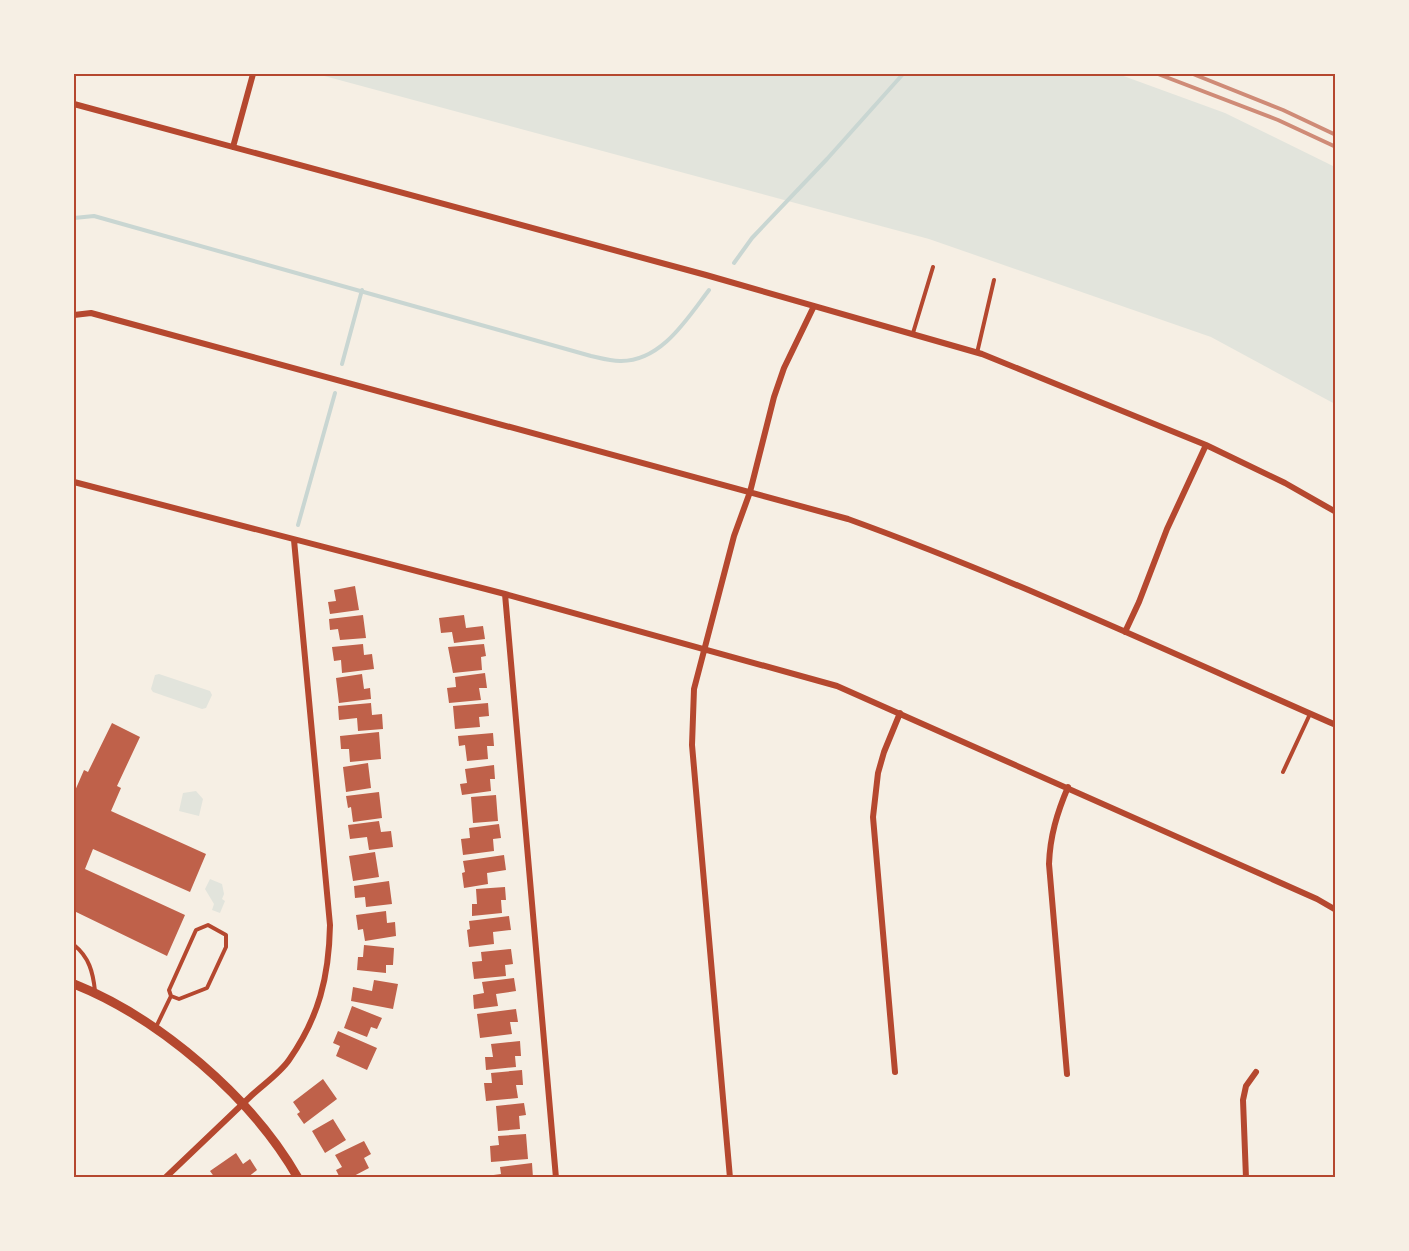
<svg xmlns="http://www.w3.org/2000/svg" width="1409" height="1251" font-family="'Fira Sans Condensed',sans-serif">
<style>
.green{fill:#e2e4dc}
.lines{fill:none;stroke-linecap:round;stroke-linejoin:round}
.stream{stroke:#c9d6d2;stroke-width:4}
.building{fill:#bf614a}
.service{stroke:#b5482f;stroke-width:4}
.minor{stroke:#b5482f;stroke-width:6}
.tertiary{stroke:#b5482f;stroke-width:9}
.rail{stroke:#cf8b77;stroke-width:4}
.neatline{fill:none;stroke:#b5482f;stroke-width:2}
</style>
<rect width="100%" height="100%" fill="#f6efe4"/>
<path class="green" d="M317,74H1118L1225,113L1335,167V404L1211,337L929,239Z
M159,674L210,691L212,695L206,708L202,709L153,692L151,689L155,675Z
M196,791L203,799L199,816L179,811L183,793Z
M210,879L222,884L224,894L222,899L225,901L220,913L212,910L214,904L205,889Z"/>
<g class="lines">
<path class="stream" d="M74,218L94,216L591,356C600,358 610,361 620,361C661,362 687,319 709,290
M734,263L752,238L827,159L903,74
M342,364L362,290
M298,525L335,393"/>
</g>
<path class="building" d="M355,586L359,610L330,614L328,602L336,601L334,590Z
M363,615L366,638L340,640L338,629L330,630L329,619Z
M464,615L466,628L483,626L485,639L454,643L452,632L441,633L439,618Z
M363,644L364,655L372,654L374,669L342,673L341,660L334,661L332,647Z
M484,644L486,656L481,657L482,670L453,673L448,647Z
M485,673L487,688H479L481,700L449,703L447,688L456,687L455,677Z
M362,674L364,689L370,688L371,699L339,703L336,678Z
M371,703L372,715L382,714L383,729L358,731L357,718L339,720L338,706Z
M488,703L489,716L479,717L480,727L455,729L453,706Z
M112,723L140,737L117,786L121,788L111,811L206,854L190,892L93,849L85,869L185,915L167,956L74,911V793L84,770L88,772Z
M379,732L381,759L350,762L349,749H341L340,736Z
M493,733L494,746H487L488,759L467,761L465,745L459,746L458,736Z
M368,763L371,788L346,792L343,767Z
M494,765L495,779H490L491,791L462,795L460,784L467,783L465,769Z
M379,792L382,818L353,822L351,807L348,808L346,796Z
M496,795L498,821L473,823L471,797Z
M379,821L381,832L391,831L393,847L369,850L367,837L350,839L348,825Z
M499,824L501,838L493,839L494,851L463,855L461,839L470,838L469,828Z
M375,852L379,877L353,881L349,856Z
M504,855L506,870L487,873L488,884L464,888L462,873L465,872L463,861Z
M389,881L392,904L366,907L365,897L355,898L354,886Z
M505,887L506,900H501L502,913L472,916V904H477L476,889Z
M386,911L387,923L395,922L396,936L365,941L363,929L358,930L356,915Z
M509,916L511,930L493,932L494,944L469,947L467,930L470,929L469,921Z
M364,945L394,948L393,965H386V973L357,970L358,957H363Z
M511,949L513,964L505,965L506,976L474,979L472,962L482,961L481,952Z
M514,978L516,991L496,994L498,1006L474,1009L473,995L484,993L482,982Z
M374,980L398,984L393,1009L351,1001L353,987L372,991Z
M352,1006L382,1018L377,1029L371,1027L367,1037L344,1028Z
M516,1009L518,1022H510L512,1034L480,1038L477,1014Z
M338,1031L377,1048L367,1070L336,1056L340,1046L333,1043Z
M520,1041L521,1056H515L516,1067L486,1070L485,1057H493L491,1044Z
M522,1070L523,1085H516L518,1098L486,1101L484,1083H492L491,1073Z
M323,1079L337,1099L304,1124L297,1114L300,1112L293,1102Z
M524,1103L526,1115L519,1116L520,1129L498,1131L496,1106Z
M333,1119L346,1140L325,1153L312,1131Z
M526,1134L528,1159L491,1162L490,1146L499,1145L498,1136Z
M364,1141L371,1154L364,1158L369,1168L350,1178H340L336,1170L342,1167L335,1155Z
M236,1153L243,1164L250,1159L257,1170L247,1178H215L210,1171Z
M532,1163L533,1178H486V1176L501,1174L500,1167Z"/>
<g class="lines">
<path class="service" d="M913,333L933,267
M977,353L994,280
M1283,772L1310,714
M74,945C89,957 93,972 95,991
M156,1027L171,996L169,990L196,930L208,925L226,935V947L207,988L179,999L171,996"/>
<path class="minor" d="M74,104L706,275L982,354L1206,445L1285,483L1336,512
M233,147L253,74
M74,315L91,313L848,519C1014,579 1174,654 1336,725
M74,482L505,594L837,686L1317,899L1336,910
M505,594L556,1178
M1125,632L1139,602L1167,529L1206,445
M895,1072L873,817L878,773L884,752L900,713
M1067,1074L1049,864C1050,836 1057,813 1068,787
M165,1178C194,1150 223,1123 252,1095C264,1084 280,1073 289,1060C319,1017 329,977 330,925L294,540
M730,1178L692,745L694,689L734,536L750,492L774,397L784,368L814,306
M1246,1178L1243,1100L1246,1086L1256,1072"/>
<path class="tertiary" d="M74,984C159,1018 252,1097 298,1178"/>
<path class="rail" d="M1158,74L1278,120L1336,147
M1193,74L1283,110L1336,135"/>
</g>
<rect width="1409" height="1251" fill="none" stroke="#f6efe4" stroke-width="150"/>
<rect x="75" y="75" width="1259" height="1101" class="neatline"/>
</svg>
